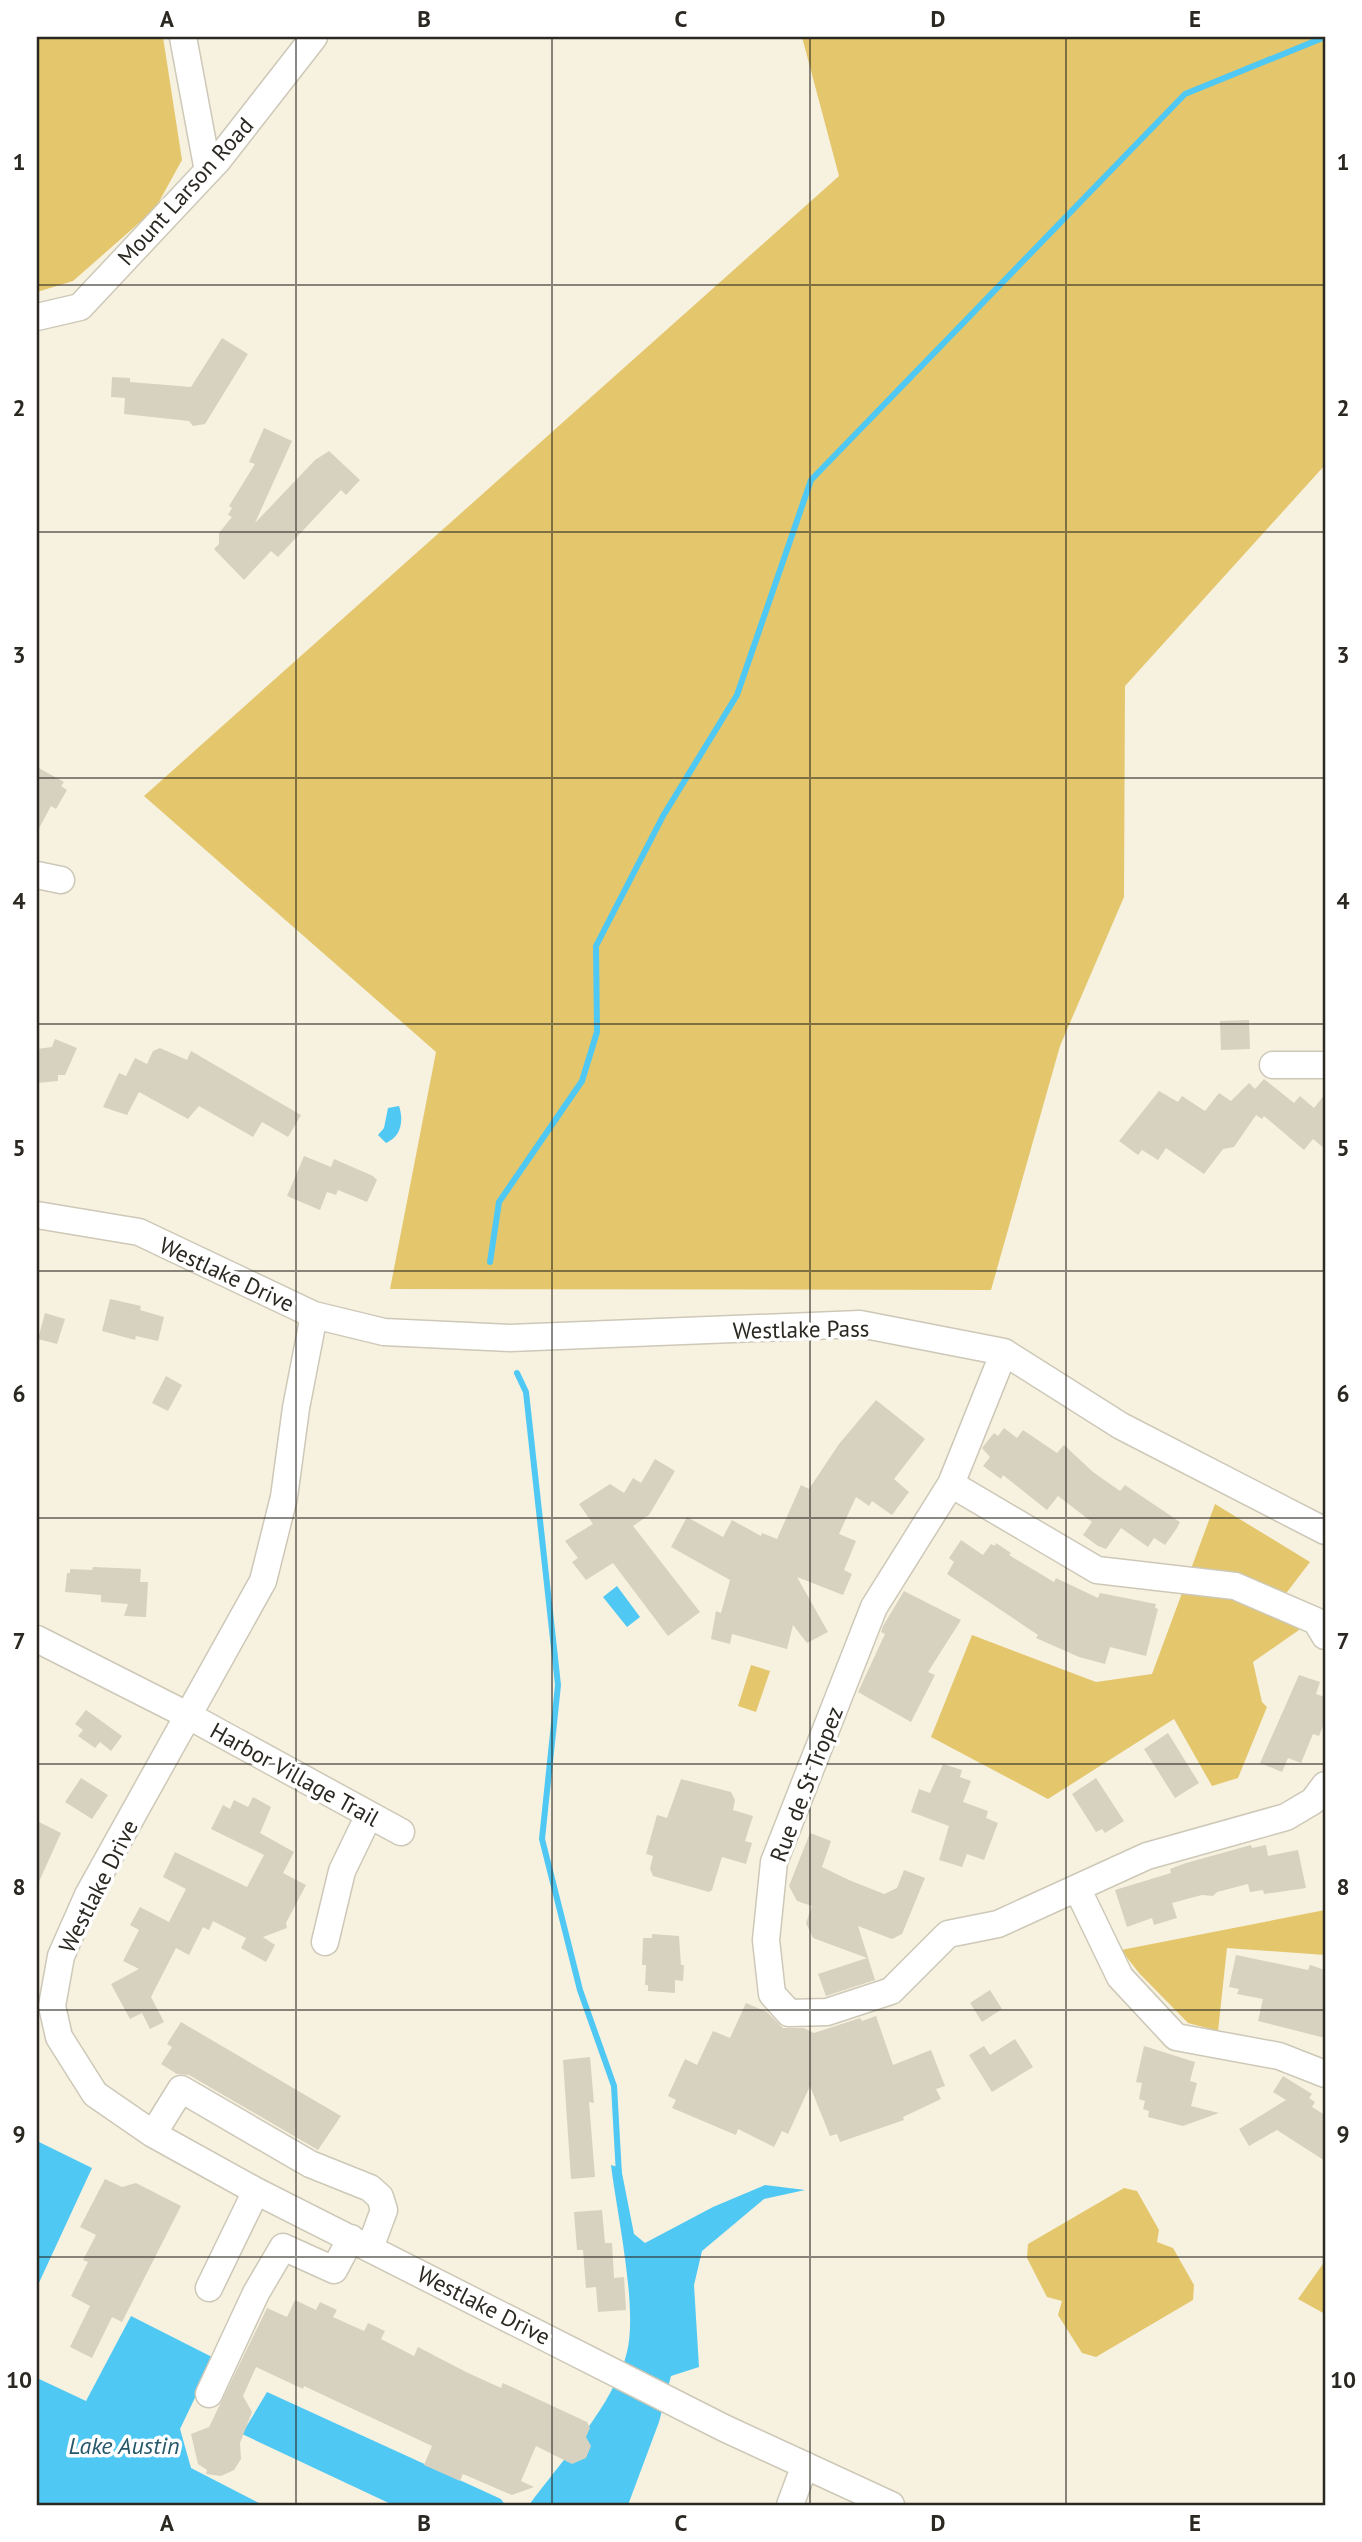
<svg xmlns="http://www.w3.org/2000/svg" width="1362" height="2542" font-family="'PT Sans',sans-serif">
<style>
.green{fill:#e4c76d}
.water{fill:#4fc8f3}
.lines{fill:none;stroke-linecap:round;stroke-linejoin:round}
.stream{stroke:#4fc8f3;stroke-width:6}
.building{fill:#d7d1c0}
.minor-casing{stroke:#cdc8b7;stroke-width:29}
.minor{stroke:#fff;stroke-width:26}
.grid{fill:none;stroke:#2b2822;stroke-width:2;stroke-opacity:0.55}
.labels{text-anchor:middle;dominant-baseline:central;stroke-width:7;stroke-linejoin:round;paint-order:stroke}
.street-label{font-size:23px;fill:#2b2822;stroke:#fff}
.water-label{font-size:24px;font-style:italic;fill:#26586a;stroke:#fff}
.neatline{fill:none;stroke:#2b2822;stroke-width:2.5}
.grid-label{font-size:23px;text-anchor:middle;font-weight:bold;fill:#2b2822}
</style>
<rect width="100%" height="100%" fill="#f7f1e0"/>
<path class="green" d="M37,37H163L182,160L155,209L73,281L37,292Z
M802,37H1325V465L1125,686L1124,897L1060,1046L991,1290L390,1289L436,1052L144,796L839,176Z
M1215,1504L1310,1562L1284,1596L1299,1630L1253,1662L1262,1702L1267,1707L1238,1778L1212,1786L1174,1719L1048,1799L931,1737L972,1635L1096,1682L1152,1674Z
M751,1665L770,1671L756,1712L738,1706Z
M1325,1910V1955L1227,1948L1218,2031L1188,2023L1139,1973L1121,1950Z
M1124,2188L1137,2191L1159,2230L1157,2242L1173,2248L1194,2285L1193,2300L1096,2357L1082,2353L1058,2315L1062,2301L1047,2297L1027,2258L1028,2244Z
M1325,2261V2314L1298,2299Z"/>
<path class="water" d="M399,1106C404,1121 401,1137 386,1143L378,1135L384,1128L388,1108Z
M617,1586L640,1617L627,1627L603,1597Z
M37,2141L92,2168L37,2287Z
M611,2165L621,2168L634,2234L645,2243L713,2207L765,2185L805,2190L764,2199L702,2251L694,2285L699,2367L671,2376L659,2422L628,2505H529C560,2463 615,2403 627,2352C638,2308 617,2214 611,2165Z
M131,2316L214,2358L180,2429L191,2468L263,2505H37V2378L86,2401Z
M267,2392L501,2499L505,2505H393L242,2434Z"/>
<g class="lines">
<path class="stream" d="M490,1262L499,1202L582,1081L597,1032L596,946L663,816L737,695L811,480L1185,94L1325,37
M517,1373L526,1392L558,1685L542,1839L580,1990L614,2086L619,2175"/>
</g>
<path class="building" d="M222,338L248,354L205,424L193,426L189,421L124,414L125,398L111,397L112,377L130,378V382L191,387Z
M264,428L292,441L255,523L315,460L329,451L360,480L346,495L341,490L278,557L271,551L244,580L214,549L219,544V533L232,517L228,515L232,508L229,506L255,464L249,462Z
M37,767L64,782L61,786L67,790L56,809L51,806L37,832Z
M1249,1020L1250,1049L1221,1050L1220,1021Z
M55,1039L77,1048L65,1075H58V1081L37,1083V1049L52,1047Z
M160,1048L187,1060L191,1051L301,1115L288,1137L262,1122L253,1137L199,1106L188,1119L139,1092L127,1115L103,1107L119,1073L126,1076L135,1058L147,1064L153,1051Z
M1264,1079L1294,1103L1300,1096L1314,1108L1325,1094V1149L1313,1139L1304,1150L1264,1116L1262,1119L1256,1115L1234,1147L1223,1149L1204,1174L1166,1148L1158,1160L1142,1150L1138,1155L1119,1141L1159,1091L1178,1102L1182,1096L1205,1111L1219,1093L1231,1101L1249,1083L1255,1089Z
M304,1156L331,1167L334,1159L373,1176L377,1180L367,1202L338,1190L336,1195L327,1192L320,1210L287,1196Z
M110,1299L141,1306L140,1310L164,1317L158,1341L136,1336L135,1340L102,1331Z
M45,1313L65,1319L57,1344L38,1339Z
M166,1376L182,1385L168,1411L152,1403Z
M876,1400L925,1439L894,1479L909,1492L892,1515L872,1501L869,1506L856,1497L839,1534L856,1541L844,1570L852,1574L843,1595L797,1577L828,1632L807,1643L793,1625L787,1649L732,1634L730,1644L711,1639L716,1611L721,1613L730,1580L671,1547L687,1517L723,1537L732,1520L761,1536L762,1533L777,1539L801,1485L809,1489L839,1444Z
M1004,1428L1017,1438L1023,1430L1057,1453L1064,1445L1093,1472L1120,1491L1125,1485L1180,1522L1177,1528L1165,1545L1154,1538L1148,1547L1121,1528L1106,1549L1098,1546L1083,1535L1092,1522L1058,1496L1047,1510L1003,1475L1001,1479L983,1466L990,1457L982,1448L994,1433L998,1436Z
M655,1459L675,1471L649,1515L633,1526L700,1612L668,1636L613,1563L586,1580L572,1562L578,1558L565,1541L593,1524L579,1504L610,1484L624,1493L633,1478L641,1483Z
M961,1540L983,1555L991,1544L995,1546L996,1543L1011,1553L1009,1555L1054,1582L1056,1578L1098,1598L1100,1593L1156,1604L1155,1608L1158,1609L1146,1656L1110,1647L1105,1664L1079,1657L1036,1638L1038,1635L947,1574L954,1562L949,1558Z
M93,1567L141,1569L140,1582H148L146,1617L124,1616L128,1604L101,1602V1595L65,1592L67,1573H70V1569L92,1570Z
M904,1591L961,1620L928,1672L935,1675L911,1722L858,1692L885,1634L881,1632L883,1626Z
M1299,1675L1320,1682L1316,1694L1325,1697V1721L1319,1736L1313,1734L1301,1763L1288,1758L1282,1772L1260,1763Z
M86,1710L122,1736L111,1751L100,1742L95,1748L78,1736L83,1730L75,1724Z
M1168,1733L1199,1783L1175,1798L1144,1749Z
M943,1764L962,1770L960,1777L971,1781L963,1802L988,1811L986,1818L998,1823L984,1860L967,1854L962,1867L939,1860L949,1826L911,1812L919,1789L930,1793Z
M81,1778L108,1795L92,1819L65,1802Z
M1096,1778L1124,1821L1105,1833L1102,1829L1096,1832L1072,1794Z
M681,1779L731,1792L735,1800L733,1810L753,1816L745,1841L752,1843L746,1864L722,1857L712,1890L709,1892L653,1876L650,1869L653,1856L646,1854L657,1815L667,1818Z
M253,1797L271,1807L260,1833L294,1852L283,1873L306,1885L286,1923L287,1928L263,1937L275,1945L266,1962L241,1948L246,1938L213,1921L209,1930L203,1927L189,1955L176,1948L151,1997L164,2022L150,2029L142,2013L130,2019L111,1984L139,1969L123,1961L139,1930L130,1925L140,1907L169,1922L186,1889L163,1877L175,1852L247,1887L264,1855L211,1829L223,1805L230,1809L234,1800L248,1807Z
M37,1821L61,1833L37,1886Z
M810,1833L831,1841L822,1867L849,1880L884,1894L897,1888L904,1870L925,1878L902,1934L892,1939L858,1926L875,1980L826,1996L818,1974L867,1958L813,1938L806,1923L812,1906L797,1901L789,1886Z
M1251,1845L1252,1848L1266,1845L1268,1856L1298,1850L1306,1888L1264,1894L1263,1890L1250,1892L1248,1884L1217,1892L1213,1896L1202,1895L1172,1903L1177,1918L1154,1925L1152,1918L1127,1927L1115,1890L1171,1873L1170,1869L1186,1863Z
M652,1934L679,1936L681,1965H684L683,1981L675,1980V1993L648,1991V1985H645L646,1965H642L643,1938H652Z
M1236,1955L1308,1970L1310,1965L1325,1970V2038L1258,2021L1263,1999L1237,1994L1239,1989L1229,1987Z
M990,1990L1002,2009L982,2022L970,2003Z
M746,2003L767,2012L783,2028H804L814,2033L860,2018L862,2021L876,2016L893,2065L931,2050L945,2086L936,2089L941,2099L903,2117L904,2120L840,2142L837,2134L830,2136L810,2086L788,2134L782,2131L774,2147L738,2129L736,2135L672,2108L676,2100L668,2096L685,2059L697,2065L713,2031L730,2038Z
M181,2022L341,2116L318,2150L189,2075L177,2074L161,2064L172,2047L167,2044Z
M1015,2039L1033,2067L992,2092L969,2055L984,2046L990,2055Z
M1144,2046L1195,2062L1190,2081L1197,2083L1191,2106L1219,2113L1183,2126L1148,2117L1149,2111L1143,2109L1145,2101L1139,2099L1142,2083L1136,2082Z
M590,2057L594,2103L589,2102L595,2177L571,2179L563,2060Z
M1283,2076L1312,2094L1309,2098L1315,2102L1312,2107L1325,2115V2161L1277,2130L1249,2146L1239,2129L1286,2100L1273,2092Z
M105,2179L122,2187L136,2183L181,2206L122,2322L112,2317L92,2358L70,2347L90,2306L71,2296L88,2262L83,2260L96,2235L80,2227Z
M602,2210L605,2243H612L614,2278L624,2277L626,2310L598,2312L596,2287L586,2288L583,2250H577L574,2212Z
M295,2300L316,2310L320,2302L337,2310L333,2317L364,2331L368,2323L385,2331L381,2339L414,2356L418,2347L466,2372L501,2388L503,2383L587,2422L590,2428L586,2437L591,2446L586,2458L572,2464L536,2446L521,2481L534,2487L512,2495L463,2474L460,2481L424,2465L432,2446L304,2386L303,2389L256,2367L243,2396L252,2412L240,2443L241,2459L234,2470L221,2476L206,2474L207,2470L198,2464L191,2434L209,2427L267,2308L287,2317Z"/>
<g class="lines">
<g class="minor-casing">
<path id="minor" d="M183,37L208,171
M37,317L80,307L218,160L314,37
M37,875L61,880
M1273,1065H1325
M37,1215L139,1232L314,1315L384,1332L510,1338L860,1324L1004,1352L1121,1426L1325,1531
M314,1315L296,1408L284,1497L263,1581L88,1895L61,1956L52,2006L59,2037L95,2094L153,2134L256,2191L724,2428L891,2505
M1004,1352L951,1484L874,1607L774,1862L766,1940L772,1994L789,2013L827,2012L891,1991L948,1934L998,1924L1147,1856L1286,1817L1313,1801L1325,1785
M951,1484L1097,1570L1235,1586L1316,1621L1325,1636
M37,1639L189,1716L401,1832
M1077,1888L1120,1977L1176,2037L1279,2056L1325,2074
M325,1942L342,1871L369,1815
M153,2134L181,2089L310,2164L370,2188L380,2197L384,2210L370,2248
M209,2288L256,2191
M209,2394L256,2293L283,2247L334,2270L351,2238
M790,2505L805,2465"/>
</g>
<use href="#minor" class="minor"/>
</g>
<path class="grid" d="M296,37V2505M552,37V2505M810,37V2505M1066,37V2505M37,285H1325M37,532H1325M37,778H1325M37,1024H1325M37,1271H1325M37,1518H1325M37,1764H1325M37,2010H1325M37,2257H1325"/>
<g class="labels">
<g class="street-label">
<text transform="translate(185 191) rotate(-48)">Mount Larson Road</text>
<text transform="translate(227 1274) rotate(25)">Westlake Drive</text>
<text transform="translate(801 1329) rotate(-1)">Westlake Pass</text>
<text transform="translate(295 1774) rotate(29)">Harbor Village Trail</text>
<text transform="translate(806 1784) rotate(-69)">Rue de St Tropez</text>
<text transform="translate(98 1886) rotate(-63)">Westlake Drive</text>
<text transform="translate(484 2305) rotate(27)">Westlake Drive</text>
</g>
<g class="water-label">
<text x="124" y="2445">Lake Austin</text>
</g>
</g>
<rect width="1362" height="2542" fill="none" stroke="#ffffff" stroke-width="77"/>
<rect x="38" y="38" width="1286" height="2466" class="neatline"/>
<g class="grid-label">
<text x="167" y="27">A</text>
<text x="424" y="27">B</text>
<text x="681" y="27">C</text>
<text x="938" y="27">D</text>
<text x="1195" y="27">E</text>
<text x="19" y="170">1</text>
<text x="1343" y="170">1</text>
<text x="19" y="416">2</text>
<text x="1343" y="416">2</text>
<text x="19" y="663">3</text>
<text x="1343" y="663">3</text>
<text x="19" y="909">4</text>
<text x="1343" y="909">4</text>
<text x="19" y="1156">5</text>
<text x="1343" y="1156">5</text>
<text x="19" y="1402">6</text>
<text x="1343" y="1402">6</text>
<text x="19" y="1649">7</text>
<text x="1343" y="1649">7</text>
<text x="19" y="1895">8</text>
<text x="1343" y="1895">8</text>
<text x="19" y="2142">9</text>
<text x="1343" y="2142">9</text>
<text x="19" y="2388">10</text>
<text x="1343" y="2388">10</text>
<text x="167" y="2531">A</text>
<text x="424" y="2531">B</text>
<text x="681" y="2531">C</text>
<text x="938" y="2531">D</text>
<text x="1195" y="2531">E</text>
</g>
</svg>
